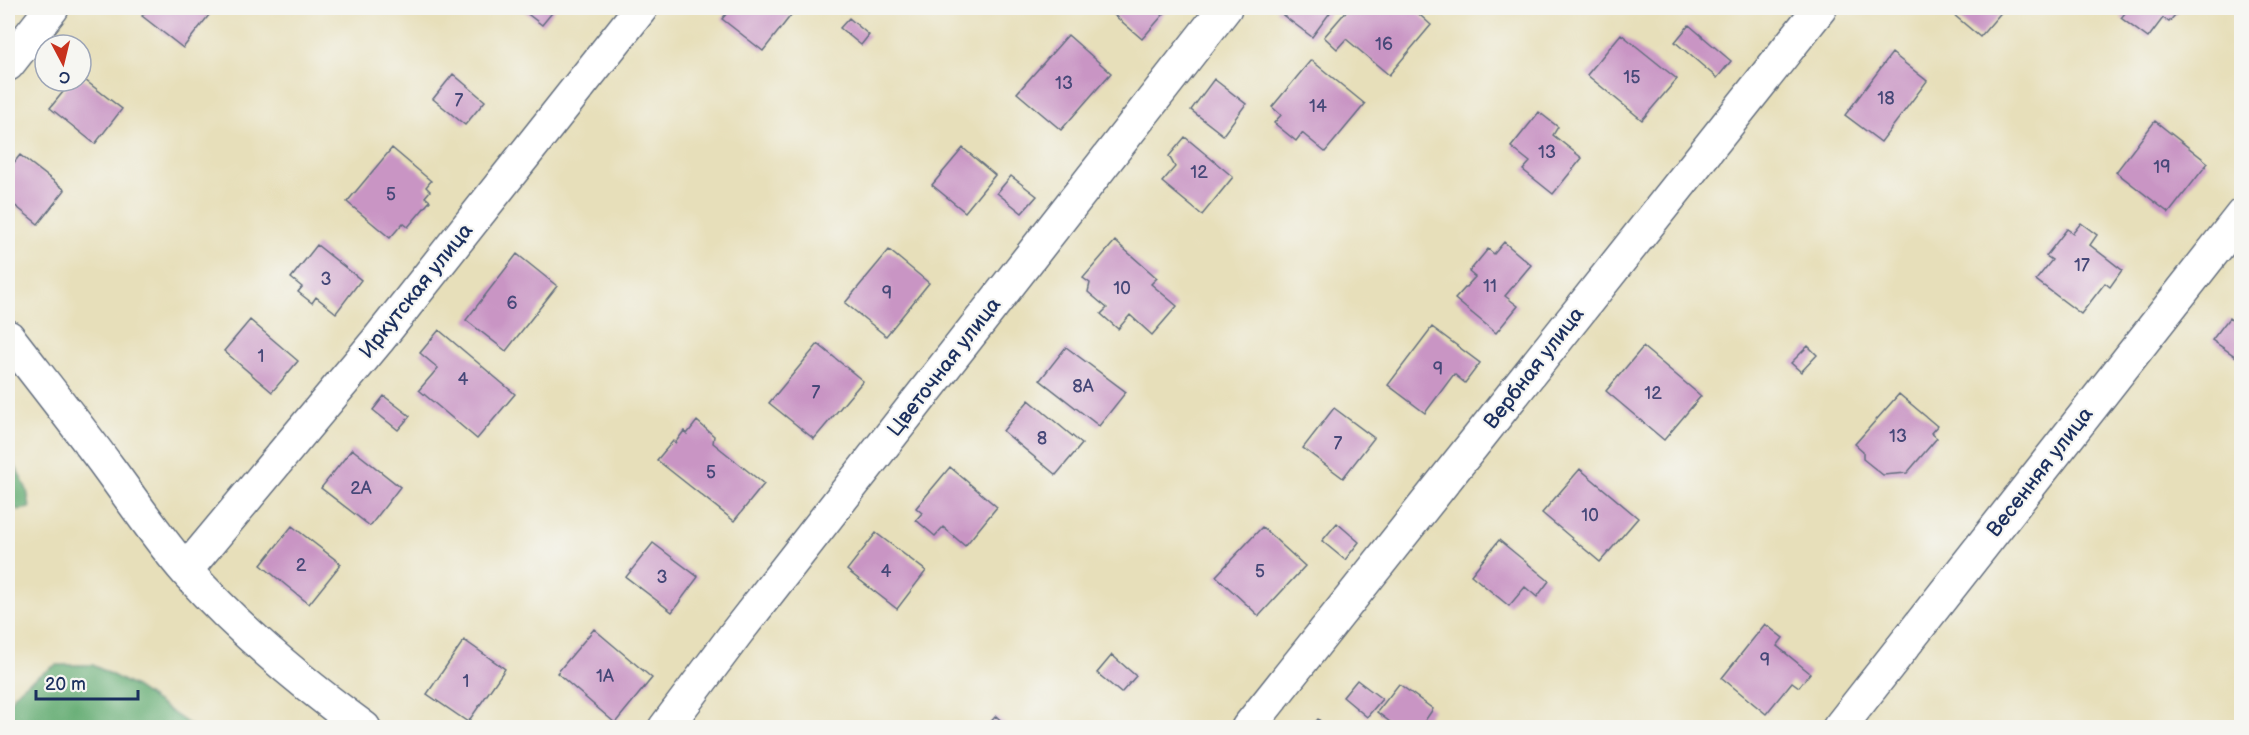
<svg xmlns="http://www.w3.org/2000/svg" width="2249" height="735" font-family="'Balsamiq Sans',sans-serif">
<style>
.forest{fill:#66ad74;stroke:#406e69;stroke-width:1.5}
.building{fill:#c995c4}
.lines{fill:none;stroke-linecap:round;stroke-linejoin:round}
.minor-casing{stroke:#626d7e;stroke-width:36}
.minor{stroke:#fff;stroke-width:33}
.labels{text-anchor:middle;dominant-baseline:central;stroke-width:4.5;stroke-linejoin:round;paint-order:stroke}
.number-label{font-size:18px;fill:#464878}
.street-label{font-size:21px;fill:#1b2f5e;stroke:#f6f6f2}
</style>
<rect width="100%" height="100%" fill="#f6f6f2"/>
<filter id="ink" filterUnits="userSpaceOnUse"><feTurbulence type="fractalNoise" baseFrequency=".0167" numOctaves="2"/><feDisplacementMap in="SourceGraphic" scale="12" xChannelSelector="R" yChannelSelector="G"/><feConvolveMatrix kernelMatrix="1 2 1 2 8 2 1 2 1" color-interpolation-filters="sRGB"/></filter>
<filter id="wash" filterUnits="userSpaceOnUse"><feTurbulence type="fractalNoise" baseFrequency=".008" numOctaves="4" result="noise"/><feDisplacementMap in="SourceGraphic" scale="24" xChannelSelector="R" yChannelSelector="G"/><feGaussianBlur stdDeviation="1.35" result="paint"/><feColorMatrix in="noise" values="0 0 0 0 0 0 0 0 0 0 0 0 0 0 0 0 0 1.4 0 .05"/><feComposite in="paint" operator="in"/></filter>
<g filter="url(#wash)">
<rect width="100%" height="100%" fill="#e7dfba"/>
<path class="forest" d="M8,451L27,490L30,508L18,510L8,504Z
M56,665H93L135,687L193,727H8C7,721 7,714 8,708C10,690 42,674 56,665Z"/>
<g id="blocks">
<path class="building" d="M149,8H209L213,10L183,48L142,16Z
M520,8H556L542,25Z
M731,8H793L795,10L763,51L722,19Z
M1106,8H1169L1142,39Z
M1278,8H1329L1332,10L1312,37L1276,10Z
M1349,8H1412L1431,25L1389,75L1346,39L1337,49L1324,37Z
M1946,8H2005L1980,37Z
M2129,8H2181L2169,22L2163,18L2148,38L2121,18Z
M849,18L869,35L861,45L840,28Z
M1689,25L1731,61L1717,78L1675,42Z
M1621,34L1677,79L1642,120L1587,75Z
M1068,35L1111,73L1061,130L1017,93Z
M1892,53L1927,81L1881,142L1845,115Z
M1311,60L1365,104L1325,152L1302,133L1296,141L1274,123L1281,115L1272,107Z
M453,74L485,101L465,125L433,99Z
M81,77L122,109L95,144L50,108L72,81H81Z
M1214,79L1246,104L1223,135L1191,110Z
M1539,112L1558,127L1553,135L1582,158L1553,194L1523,170L1530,162L1511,147Z
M2155,121L2208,163L2169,213L2116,172Z
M1185,137L1233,177L1202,215L1162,182L1175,167L1169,156Z
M392,148L431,181L426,187L430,191L425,197L430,201L408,227L403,223L390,238L347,202Z
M963,148L995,175L965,212L932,185Z
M20,155L65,190L38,224L8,200V170Z
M1011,176L1037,196L1022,213L997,193Z
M2081,223L2097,235L2090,245L2122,270L2110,287L2105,283L2081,314L2036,280L2052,260L2046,256L2067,229L2073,233Z
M1115,241L1157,278L1151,284L1177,306L1152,335L1130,315L1118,329L1101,314L1107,308L1088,292L1090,283L1083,278Z
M1504,242L1531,265L1505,296L1518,306L1496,333L1455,299L1475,277L1469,272L1488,249L1494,254Z
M317,245L361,280L336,313L316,297L312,303L298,292L302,287L291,278Z
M889,250L929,283L886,336L845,303Z
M517,254L557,286L506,351L466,320Z
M2229,318L2242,328V361L2212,340Z
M250,320L298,361L272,392L224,351Z
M1432,327L1480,363L1465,383L1454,374L1425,413L1388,385Z
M439,330L515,394L477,439L419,390L438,368L420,353Z
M818,344L863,381L814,439L769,403Z
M1808,346L1817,355L1801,372L1791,363Z
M1066,347L1126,392L1099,426L1040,380Z
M1643,347L1701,396L1664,440L1606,391Z
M1899,394L1937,426L1931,433L1937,438L1907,473L1883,475L1863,459V451L1855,444Z
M384,396L410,416L398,430L373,410Z
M1029,400L1082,444L1056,475L1003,431Z
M1334,408L1374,438L1343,478L1303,448Z
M697,421L714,436L713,443L764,484L734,521L657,460L673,441L675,443L684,431L687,434Z
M352,449L400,487L370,526L321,488Z
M950,467L997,507L965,546L943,527L935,536L916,520L922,513L916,508Z
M1580,469L1638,518L1600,562L1542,513Z
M1337,523L1359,542L1345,560L1322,541Z
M292,526L341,564L309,604L261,565Z
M1262,527L1305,566L1259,616L1216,576Z
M876,533L926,571L897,609L847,570Z
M1499,540L1549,581L1537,597L1525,587L1509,606L1471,575Z
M653,543L698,577L672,612L626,577Z
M1765,624L1783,638L1777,646L1810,673L1799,687L1792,682L1766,714L1722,678Z
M594,629L652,678L615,723L557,673Z
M464,640L505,669L468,722L427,694Z
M1112,655L1136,676L1121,693L1097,673Z
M1357,680L1382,699L1367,717L1343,697Z
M1399,684L1433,709L1420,728H1398L1377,712Z
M996,716L1009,728H985Z
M1318,719L1328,728H1310Z"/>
</g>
</g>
<g filter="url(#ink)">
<use href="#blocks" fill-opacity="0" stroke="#626d7e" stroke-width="1.5"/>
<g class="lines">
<g class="minor-casing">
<path id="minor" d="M8,64L52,8
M8,337C42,381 77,425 110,470C135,504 159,540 187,572C239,630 301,682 364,728
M186,570L378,340L641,8
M665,728L737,632L1225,8
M1248,728L1820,8
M1839,728L2242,215"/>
</g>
<use href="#minor" class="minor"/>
</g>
</g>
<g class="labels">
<g class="number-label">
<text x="1384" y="44">16</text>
<text x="1632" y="77">15</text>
<text x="1064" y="83">13</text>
<text x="1886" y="98">18</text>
<text x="459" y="100">7</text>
<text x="1318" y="106">14</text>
<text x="1547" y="152">13</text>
<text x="2162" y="167">19</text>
<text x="1199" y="172">12</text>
<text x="391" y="194">5</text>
<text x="2082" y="265">17</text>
<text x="326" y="279">3</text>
<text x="1490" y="286">11</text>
<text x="1122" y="288">10</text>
<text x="887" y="293">9</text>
<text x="512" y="303">6</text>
<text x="261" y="356">1</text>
<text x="1438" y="369">9</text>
<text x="463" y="379">4</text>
<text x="1083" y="386">8А</text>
<text x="816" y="392">7</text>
<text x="1653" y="393">12</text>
<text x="1898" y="436">13</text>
<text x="1042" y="438">8</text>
<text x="1338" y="443">7</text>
<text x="711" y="472">5</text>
<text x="361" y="488">2А</text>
<text x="1590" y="515">10</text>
<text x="301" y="565">2</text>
<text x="886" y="571">4</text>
<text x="1260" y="571">5</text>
<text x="662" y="577">3</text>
<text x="1765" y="660">9</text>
<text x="605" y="676">1А</text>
<text x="466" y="681">1</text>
</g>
<g class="street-label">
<text transform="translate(416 291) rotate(-51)">Иркутская улица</text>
<text transform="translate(944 367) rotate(-52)">Цветочная улица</text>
<text transform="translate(1534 368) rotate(-52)">Вербная улица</text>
<text transform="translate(2040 472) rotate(-52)">Весенняя улица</text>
</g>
</g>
<rect width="2249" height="735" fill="none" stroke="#f6f6f2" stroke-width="30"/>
<g transform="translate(63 63) rotate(173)"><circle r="28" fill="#f6f6f2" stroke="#9ea6b7" stroke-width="1.5"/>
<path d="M0-4.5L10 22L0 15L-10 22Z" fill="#c8321e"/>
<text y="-9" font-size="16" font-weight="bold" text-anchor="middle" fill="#1b2f5e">С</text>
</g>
<path d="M36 690v9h102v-9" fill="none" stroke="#1b2f5e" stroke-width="3"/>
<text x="45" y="690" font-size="18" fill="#1b2f5e" stroke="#f6f6f2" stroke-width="4.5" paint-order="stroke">20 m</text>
</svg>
